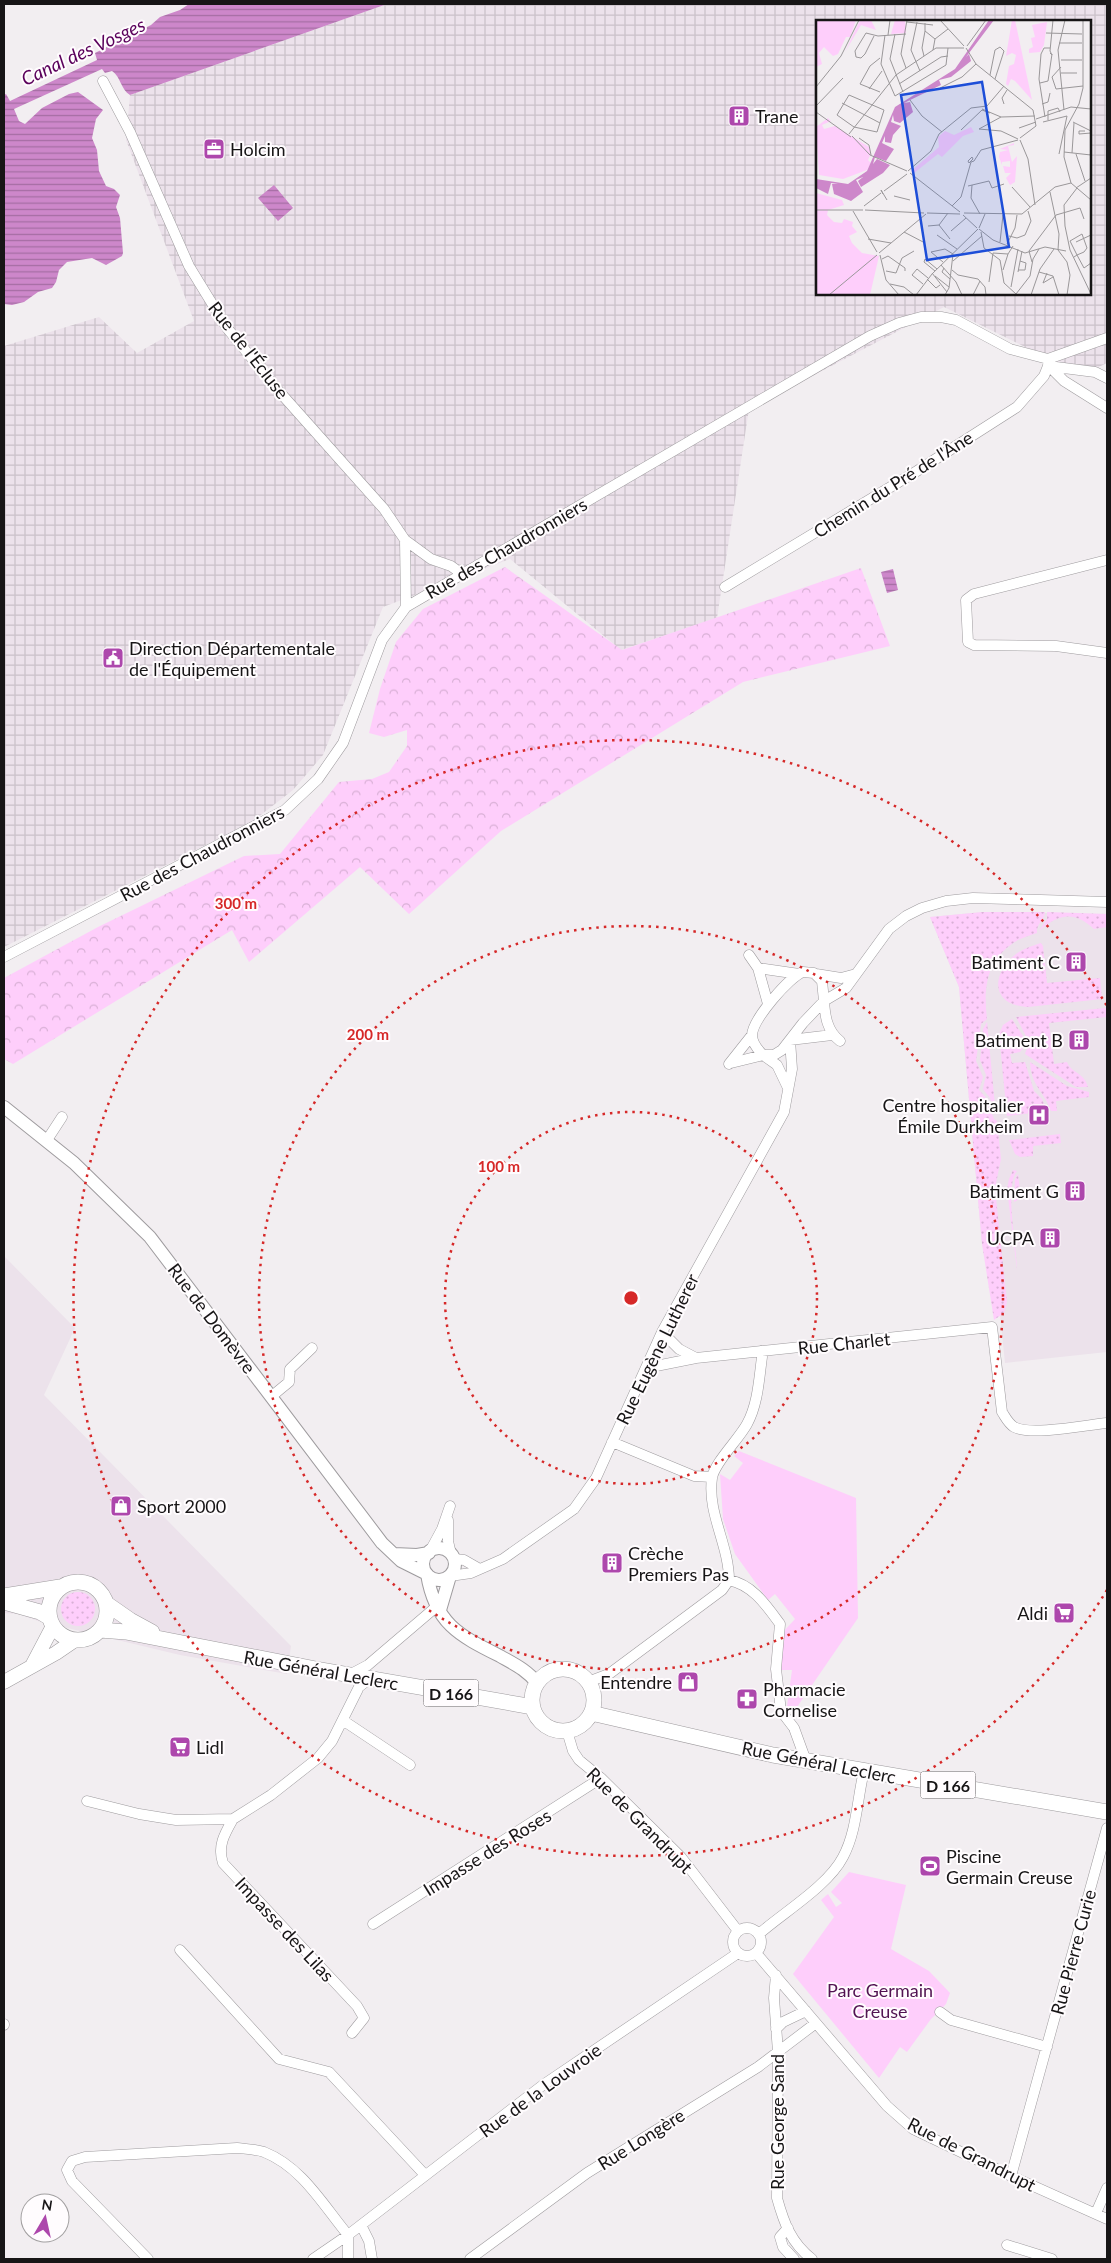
<svg xmlns="http://www.w3.org/2000/svg" width="1111" height="2263" font-family="Lato,sans-serif">
<style>
.built{fill:#ece2eb}
.industrial{fill:url(#industrial-grid);fill-rule:evenodd}
.grass{fill:url(#grass-dots)}
.forest{fill:url(#forest-crowns)}
.green{fill:#fecefb}
.water{fill:url(#water-rules)}
.lines{fill:none;stroke-linecap:round;stroke-linejoin:round}
.minor-casing{stroke:#9e9b9e;stroke-width:11}
.tertiary-casing{stroke:#9e9b9e;stroke-width:14}
.secondary-casing{stroke:#9e9b9e;stroke-width:15}
.primary-casing{stroke:#9e9b9e;stroke-width:16}
.minor{stroke:#fff;stroke-width:10}
.tertiary{stroke:#fff;stroke-width:12}
.secondary{stroke:#fff;stroke-width:14}
.primary{stroke:#fff;stroke-width:15}
.ring{fill:none;stroke:#d62828;stroke-width:2.5;stroke-dasharray:2.5 5}
.labels{text-anchor:middle;dominant-baseline:central;stroke-width:4;stroke-linejoin:round;paint-order:stroke}
.shield{fill:#fffcfe;stroke:#5d5a5c;stroke-width:1}
.shield-label{font-size:16px;font-weight:bold;fill:#171516}
.poi-label{font-size:18px;fill:#171516;stroke:#fffcfe;text-anchor:start}
.street-label{font-size:18px;fill:#171516;stroke:#fffcfe}
.park-label{font-size:18px;fill:#521352;stroke:#fffcfe}
.water-label{font-size:19px;font-style:italic;fill:#5a005b;stroke:#fffcfe}
.inset-road{fill:none;stroke:#9a9799;stroke-width:1}
.view{fill:#1d4ed8;fill-opacity:0.15;stroke:#1d4ed8;stroke-width:2.5}
.inset-edge{fill:none;stroke:#171516;stroke-width:2.5}
.centre{fill:#d62828;stroke:#fffcfe;stroke-width:2.5}
.ring-label{font-size:15px;text-anchor:middle;font-weight:bold;fill:#d62828;stroke:#fffcfe;stroke-width:4;stroke-linejoin:round;paint-order:stroke}
</style>
<defs>
<pattern id="industrial-grid" width="8" height="8" patternUnits="userSpaceOnUse" patternTransform="scale(1.25)"><rect width="8" height="8" fill="#ece2eb"/><path d="M0 4h8M4 0v8" fill="none" stroke="#cac1c9"/></pattern>
<pattern id="grass-dots" width="8" height="8" patternUnits="userSpaceOnUse" patternTransform="scale(1.25)"><rect width="8" height="8" fill="#fecefb"/><path d="M2 2h.1M6 6h.1" fill="none" stroke="#d9b0d6" stroke-width="1.8" stroke-linecap="round"/></pattern>
<pattern id="forest-crowns" width="20" height="18" patternUnits="userSpaceOnUse" patternTransform="scale(1.25)"><rect width="20" height="18" fill="#fecefb"/><path d="M2 6a3 3 0 1 1 6 0M12 15a3 3 0 1 1 6 0" fill="none" stroke="#d9b0d6"/></pattern>
<pattern id="water-rules" width="6" height="5" patternUnits="userSpaceOnUse" patternTransform="scale(1.25)"><rect width="6" height="5" fill="#cd87ca"/><path d="M0 2.5h6" fill="none" stroke="#a56da3"/></pattern>
</defs>
<rect width="100%" height="100%" fill="#f2eef1"/>
<path class="built" d="M983,912L1107,914V1352L1005,1363L1000,1315L982,1244L959,987L930,917Z
M4,1256L75,1328L44,1395L291,1646L287,1674L180,1655L38,1621L18,1614L4,1613Z"/>
<path class="industrial" d="M387,4H1107V363L1082,375L944,307L749,409L717,618L621,650L510,559L383,607L323,755L293,790L253,821L4,947V346L99,317L137,353L194,321L126,140L130,95ZM817,21H1090V294H817Z"/>
<path class="grass" d="M983,912H1045C1044,921 1036,924 1037,933C1031,935 1024,937 1018,940C987,958 983,986 987,1019L981,1024L976,1061L983,1077L979,1090L987,1099L982,1100V1103L985,1105L988,1104L994,1119L997,1121L1001,1159L995,1188L1007,1302L1004,1313L994,1320L982,1244L959,987L930,917Z
M1047,912L1107,914V927L1094,929C1074,910 1058,914 1039,931L1047,919Z
M1041,943L1043,946L1047,983L1100,978L1102,999L1028,1007C990,1005 991,974 1016,954C1024,948 1032,946 1041,943Z
M1105,1008L1107,1009V1017L1049,1023L1054,1064L1067,1062C1071,1073 1084,1072 1088,1087H1076L1025,1054L1029,1042L1016,1017Z
M1012,1019L1023,1036L1025,1045L1020,1052L1010,1054L1012,1063L1025,1062L1034,1091L1042,1099L1047,1111L1007,1116L999,1034L1003,1025Z
M987,1022L996,1116L990,1098L983,1089L986,1075L980,1060L983,1029Z
M1030,1062L1067,1086L1089,1092V1097L1056,1101L1057,1111H1051C1044,1091 1031,1086 1030,1062Z
M1060,1134L1061,1143L1033,1146V1156L1020,1157L1015,1154L1009,1140Z
M1013,1170L1017,1171C1004,1186 1017,1249 1017,1270L1007,1189L1009,1179Z
M1018,1174L1021,1198L1014,1202L1015,1179Z
M61 1609a17 17 0 1 1 34 0a17 17 0 1 1-34 0Z"/>
<path class="forest" d="M505,567L622,650L861,568L890,646L743,682L501,831L409,914L360,867L249,962L232,930L13,1064L4,1059V978L98,927L244,856L280,854L339,782L372,779L389,772L407,746V730L384,737L369,733L380,689L396,642L423,609Z"/>
<path class="green" d="M739,1451L856,1498L858,1618L797,1707L787,1706L792,1670H781L783,1632L795,1619L775,1594L768,1600L735,1554L723,1519L720,1474L730,1480L743,1463L734,1456Z
M849,1872L906,1885L891,1949L929,1971L950,1993L946,2004L931,2019L907,2052L900,2047L879,2078L793,1974L834,1917L821,1900L828,1894L836,1907L842,1903L831,1892Z"/>
<path class="water" d="M189,4H387L130,95C121,90 121,77 112,71L105,73L102,69L14,109L19,121L25,124L42,108L69,94L78,92L103,110L96,119L92,138L97,150L99,171L106,186L114,189L120,195L116,207L120,218L123,253L122,256L106,265L92,258L67,262L59,270L56,282L52,288L38,292L24,302L12,305L4,304V95L6,94L10,101L97,60L95,53L151,25L160,17L180,10Z
M274,185L293,208L278,221L258,198Z
M893,569L898,590L887,593L881,572Z"/>
<g class="lines">
<g class="minor-casing">
<path id="minor" d="M103,81L130,132L189,266L227,328L277,389L384,509L405,540L431,559L451,566L462,574
M1048,365L1064,381L1107,408
M405,540L406,607
M1107,560L974,594L966,600L968,642L974,645L1056,646L1107,653
M725,587L917,471L1017,407L1044,376L1048,366L1095,372L1107,378
M749,955L758,968L768,1004
M4,957L285,810L318,779L343,743L382,640L406,607L870,336L899,323L921,317H941L956,320L1010,349L1048,359L1107,338
M758,968L799,974
M803,972L814,973L822,981L824,1001L803,1023L782,1050L774,1055H763C758,1050 752,1043 752,1035C753,1019 789,977 803,972Z
M816,974L841,978L856,974
M840,1041C827,1031 825,1016 824,1001L846,988L889,929L906,916L922,908L946,901L973,898L1107,902
M731,1063L763,1055L777,1065L788,1088
M729,1064L752,1035
M47,1140L62,1117
M761,1351L762,1357C759,1379 758,1404 747,1424C739,1439 714,1463 712,1478C707,1513 729,1545 729,1580C753,1585 766,1605 780,1624L776,1669L781,1711L794,1728L806,1761
M696,1358L992,1327L1002,1412C1006,1418 1008,1423 1014,1427C1031,1436 1086,1425 1107,1423
M646,1368L696,1358L679,1349L662,1332
M272,1396L289,1382L290,1369L312,1348
M612,1442L694,1476L712,1477
M448,1520V1541L451,1554
M429,1553L442,1529L450,1506
M454,1559L464,1560L478,1568
M450,1576L471,1573L503,1559L574,1509L596,1478L662,1332L784,1112L792,1069L790,1040L832,1035
M351,1674L368,1665L436,1607
M588,1682L609,1674L722,1590L729,1580
M344,1721L410,1765
M567,1731L573,1751L579,1760L601,1778L681,1857L738,1931
M87,1801L139,1814L176,1820L233,1819L271,1795L318,1758L332,1741L359,1687L369,1679
M233,1819C225,1833 217,1846 223,1863L357,2006L364,2018L352,2033
M373,1924L601,1778
M733 1942a14 14 0 1 1 28 0a14 14 0 1 1-28 0Z
M759,1934C784,1912 828,1886 843,1857C857,1831 857,1799 864,1771
M180,1950L279,2059L329,2072L425,2175
M756,1953L887,2106L913,2129L1011,2176L1107,2219
M776,1975L774,1998L778,2052L777,2198C784,2223 791,2243 812,2259
M940,2012L951,2020L1047,2047
M4,2025V2024
M776,2029L783,2022L806,2011
M1011,2176L1107,1828
M1096,2213L1107,2188
M361,2225L369,2241L372,2259
M788,2228L780,2237L783,2247L794,2259
M1007,2245L1052,2259
M148,2259L72,2181L67,2170L72,2161L85,2157L237,2148C246,2149 255,2149 264,2152C302,2167 323,2205 348,2235
M313,2259L348,2235L543,2085L738,1953
M348,2259V2235
M470,2259L587,2173L758,2067L816,2023"/>
</g>
<g class="tertiary-casing">
<path id="tertiary" d="M4,1107L74,1163L150,1237L382,1543L401,1561L427,1574C435,1623 458,1635 500,1656C514,1664 527,1670 537,1683
M423 1564a16 16 0 1 1 32 0a16 16 0 1 1-32 0Z
M394,1554L417,1555L429,1553
M440,1610L450,1576"/>
</g>
<g class="secondary-casing">
<path id="secondary" d="M33,1664L53,1626
M4,1682L56,1653L75,1640"/>
</g>
<g class="primary-casing">
<path id="primary" d="M49 1611a29 29 0 1 1 58 0a29 29 0 1 1-58 0Z
M4,1596L60,1587
M4,1602L40,1612L50,1618
M107,1604L130,1620L152,1632
M100,1630L126,1632L316,1669L533,1707
M532 1700a31 31 0 1 1 62 0a31 31 0 1 1-62 0Z
M591,1713L773,1755L1107,1812"/>
</g>
<use href="#minor" class="minor"/>
<use href="#tertiary" class="tertiary"/>
<use href="#secondary" class="secondary"/>
<use href="#primary" class="primary"/>
</g>
<g class="ring">
<circle cx="631" cy="1298" r="186"/>
<circle cx="631" cy="1298" r="372"/>
<path d="M1107 1590A558 558 0 1 1 1107 1006"/>
</g>
<defs>
<g id="building-square" transform="scale(1.125)"><rect x="-9" y="-9" width="18" height="18" rx="4" fill="#ad47ac" stroke="#fffcfe"/><path d="M-4-6H4V6H1V3H-1V6H-4ZM-2.5-4.3h1.7v1.8h-1.7ZM.8-4.3h1.7v1.8H.8ZM-2.5-1h1.7V.8h-1.7ZM.8-1h1.7V.8H.8Z" fill="#fff"/></g>
<g id="office-square" transform="scale(1.125)"><rect x="-9" y="-9" width="18" height="18" rx="4" fill="#ad47ac" stroke="#fffcfe"/><path d="M-6-3h4V-5.5h4V-3h4V5H-6ZM-1-4.5V-3h2v-1.5ZM-6 0V1H6V0Z" fill="#fff"/></g>
<g id="civic-square" transform="scale(1.125)"><rect x="-9" y="-9" width="18" height="18" rx="4" fill="#ad47ac" stroke="#fffcfe"/><path d="M-.6-6.5H3V-4.5H.6V-3L4-1V1h2V6H-6V1h2V-1L-.6-3ZM-1.2 2.5V6h2.4V2.5Z" fill="#fff"/></g>
<g id="hospital-square" transform="scale(1.125)"><rect x="-9" y="-9" width="18" height="18" rx="4" fill="#ad47ac" stroke="#fffcfe"/><path d="M-5-5h3v3.5h4V-5h3V5h-3V1.5h-4V5h-3Z" fill="#fff"/></g>
<g id="shop-square" transform="scale(1.125)"><rect x="-9" y="-9" width="18" height="18" rx="4" fill="#ad47ac" stroke="#fffcfe"/><path d="M-5-2.5h2.3a2.7 3.5 0 0 1 5.4 0H5L5.5 6h-11ZM-1.5-2.5h3a1.5 2.3 0 0 0-3 0Z" fill="#fff"/></g>
<g id="supermarket-square" transform="scale(1.125)"><rect x="-9" y="-9" width="18" height="18" rx="4" fill="#ad47ac" stroke="#fffcfe"/><path d="M-6-5.5h2.5l.6 2H6L4.5 2H-2.5L-4.4-4H-6ZM-1.5 3.2a1.3 1.3 0 1 0 .1 0ZM3 3.2a1.3 1.3 0 1 0 .1 0Z" fill="#fff"/></g>
<g id="pharmacy-square" transform="scale(1.125)"><rect x="-9" y="-9" width="18" height="18" rx="4" fill="#ad47ac" stroke="#fffcfe"/><path d="M-2-6h4v4h4v4h-4v4h-4v-4h-4v-4h4Z" fill="#fff"/></g>
<g id="stadium-square" transform="scale(1.125)"><rect x="-9" y="-9" width="18" height="18" rx="4" fill="#ad47ac" stroke="#fffcfe"/><path d="M0-5a6.5 5 0 1 0 0 10a6.5 5 0 1 0 0-10ZM-3.5-1.8h7v3.6h-7Z" fill="#fff"/></g>
</defs>
<g fill-rule="evenodd">
<use href="#building-square" x="739" y="116"/>
<use href="#office-square" x="214" y="149"/>
<use href="#civic-square" x="113" y="658"/>
<use href="#building-square" x="1076" y="962"/>
<use href="#building-square" x="1079" y="1040"/>
<use href="#hospital-square" x="1039" y="1115"/>
<use href="#building-square" x="1075" y="1191"/>
<use href="#building-square" x="1050" y="1238"/>
<use href="#shop-square" x="121" y="1506"/>
<use href="#building-square" x="612" y="1563"/>
<use href="#supermarket-square" x="1064" y="1613"/>
<use href="#shop-square" x="688" y="1682"/>
<use href="#pharmacy-square" x="747" y="1699"/>
<use href="#supermarket-square" x="180" y="1747"/>
<use href="#stadium-square" x="930" y="1866"/>
</g>
<g class="labels">
<g class="shield">
<rect x="423.5" y="1679.5" width="55" height="27" rx="4"/>
<rect x="920.5" y="1771.5" width="55" height="27" rx="4"/>
</g>
<g class="shield-label">
<text x="451" y="1693">D 166</text>
<text x="948" y="1785">D 166</text>
</g>
<g class="poi-label">
<text x="755" y="116">Trane</text>
<text x="230" y="149">Holcim</text>
<text x="129" y="648">Direction Départementale<tspan x="129" dy="21">de l'Équipement</tspan></text>
<text x="1060" y="962" text-anchor="end">Batiment C</text>
<text x="1063" y="1040" text-anchor="end">Batiment B</text>
<text x="1023" y="1105" text-anchor="end">Centre hospitalier<tspan x="1023" dy="21">Émile Durkheim</tspan></text>
<text x="1059" y="1191" text-anchor="end">Batiment G</text>
<text x="1034" y="1238" text-anchor="end">UCPA</text>
<text x="137" y="1506">Sport 2000</text>
<text x="628" y="1553">Crèche<tspan x="628" dy="21">Premiers Pas</tspan></text>
<text x="1048" y="1613" text-anchor="end">Aldi</text>
<text x="672" y="1682" text-anchor="end">Entendre</text>
<text x="763" y="1689">Pharmacie<tspan x="763" dy="21">Cornelise</tspan></text>
<text x="196" y="1747">Lidl</text>
<text x="946" y="1856">Piscine<tspan x="946" dy="21">Germain Creuse</tspan></text>
</g>
<g class="street-label">
<text transform="translate(249 350) rotate(52)">Rue de l'Écluse</text>
<text transform="translate(893 484) rotate(-32)">Chemin du Pré de l'Âne</text>
<text transform="translate(506 548) rotate(-30)">Rue des Chaudronniers</text>
<text transform="translate(202 853) rotate(-28)">Rue des Chaudronniers</text>
<text transform="translate(212 1318) rotate(53)">Rue de Domèvre</text>
<text transform="translate(844 1343) rotate(-6)">Rue Charlet</text>
<text transform="translate(657 1349) rotate(-64)">Rue Eugène Lutherer</text>
<text transform="translate(321 1670) rotate(10)">Rue Général Leclerc</text>
<text transform="translate(819 1762) rotate(11)">Rue Général Leclerc</text>
<text transform="translate(640 1820) rotate(45)">Rue de Grandrupt</text>
<text transform="translate(487 1852) rotate(-32)">Impasse des Roses</text>
<text transform="translate(285 1929) rotate(47)">Impasse des Lilas</text>
<text transform="translate(1073 1952) rotate(-75)">Rue Pierre Curie</text>
<text transform="translate(540 2090) rotate(-36)">Rue de la Louvroie</text>
<text transform="translate(777 2122) rotate(-90)">Rue George Sand</text>
<text transform="translate(641 2139) rotate(-32)">Rue Longère</text>
<text transform="translate(972 2154) rotate(27)">Rue de Grandrupt</text>
</g>
<g class="park-label">
<text x="880" y="1990">Parc Germain<tspan x="880" dy="21">Creuse</tspan></text>
</g>
<g class="water-label">
<text transform="translate(83 51) rotate(-25)">Canal des Vosges</text>
</g>
</g>
<g transform="translate(816 20)">
<rect width="275" height="275" fill="#f2eef1"/>
<path d="M12,98L15,101L6,105L8,109L19,106L53,127L55,133L52,140L55,143L51,150L27,159L3,155L0,107ZM198,123V125L192,126L196,142L201,136L199,162L194,165L190,158L195,153H189L187,146L194,147V141L186,142V145L183,137L184,132L192,130L184,129Z" fill="#fecefb"/>
<path d="M0,0H40L34,17H30L22,34L17,36L8,27L3,33L6,44L0,47ZM44,0H55L60,10L45,5L29,32ZM196,0H199L216,80L199,61L195,59L192,66L190,64L193,46L198,44L200,35L196,33L190,36ZM155,107L158,112L147,116L126,137L122,134L98,153L95,151L123,127L122,117L129,111L138,115ZM0,173L26,180L28,185L12,190L11,195L18,202L26,203L28,199L37,202L36,206L41,212L33,216L36,223L46,233L63,236L54,275H0Z" fill="#fecefb"/>
<path d="M231,2L228,25L224,32L213,33V29L217,27L215,18L219,17L216,5Z" fill="#fecefb"/>
<path d="M79,0H89L90,13L75,14Z" fill="#fecefb"/>
<path d="M173,0H178L150,37L153,34L155,41L135,57L123,60L125,65L88,83L94,82L97,92L84,103L78,101L77,95L75,102L85,106L77,115L75,123L69,122V116L66,123L78,129L70,141L59,137L57,144L61,139L74,145L67,153L45,167L42,161L47,157L40,160L47,172L35,181L18,174L16,164H22L15,163L12,174L0,168V159L32,164L51,151L79,87L139,49Z" fill="#cd87ca"/>
<path class="inset-road" d="M124,0L148,26M267,0V68L263,84L249,110L248,137L255,163L275,180M91,2L117,5M101,2L95,30L104,51M109,3V11L119,19L117,30M230,13L266,14M79,14L74,39L87,72M69,15L65,44L79,76L130,45L132,28M72,15L74,0M58,16L49,34L45,38L40,37L39,31L50,13L62,16L90,14M119,19L132,9M243,23H266M151,26L170,0M150,28L160,44L217,90L220,106L204,118M179,30L184,27L188,31L179,59M234,33L236,35L234,31L237,0M108,36L106,28L109,11M245,40H266M245,47L236,57L240,69L267,66M90,48L85,34L91,0M245,53H261M174,55L179,30M224,63L232,61L236,34M83,64L125,37L132,36M0,67L25,36L43,0M124,68L146,57L160,44M53,69L66,51M64,72L44,64L54,46L64,38M33,75L68,90L61,112L38,107L21,95ZM94,80L106,96L126,112M26,83L64,103M188,84L186,78L191,70M226,84L232,82L234,73M0,86L27,58M166,89L185,97L219,96M248,90L242,30L249,0M0,92L35,117M229,97L223,59L225,34L228,28H234M220,99L255,87L275,89M232,100V91L242,88L244,92M227,102L251,96M257,102L275,111M203,108L220,102M163,109L185,111L202,119M163,109L185,97M145,110L166,90L174,93M269,111H263V114L275,113M33,114L80,55L120,28H148M36,116L54,135L91,151M43,118L53,125L55,135M204,120L212,139L219,185M248,132L275,135M256,133L258,103M243,134L251,96M260,134L269,161M156,137L157,139L153,143L152,141ZM158,141L165,130L202,120M92,151L115,131L123,114L155,88L171,86L188,66M94,153L144,192M156,165L155,178L164,194M152,166L173,161L176,168L188,164M196,167L214,187M260,168L275,158M261,168L248,185L249,206L254,230L275,274M68,171L91,154M234,172L243,214L242,230L251,242L254,255L251,275M67,174L65,170L71,180M78,176L94,180M48,186L65,173M136,186L145,177L155,142L158,141M0,190H47M49,190L108,193M37,191L61,232M111,193L144,194M148,193L206,194L239,167L255,163M147,195L161,208M123,205L134,219M112,206L123,205L132,193M163,208L169,194M163,209L177,220L209,233L229,227L250,231M135,211L150,198M88,212L109,223M165,212L168,228L184,240L188,263L200,274M121,215L141,229M193,216L201,218L209,215L215,201L212,191M52,219L75,223M184,222L187,195M260,222L275,215M191,224L199,208L201,195M115,232L129,229L137,234M115,232L127,242M63,233L110,194M64,235L70,260L83,275M258,237L261,235L268,232L271,228L266,214L254,221L261,235L268,248L275,243M66,239L72,236L89,248V251M109,239L108,242L119,251M109,239L121,249M137,241L166,216M216,242L213,231L240,195L264,188L268,199M125,245L140,262L146,275M128,248L126,252L134,259M136,250L142,255L162,259L169,267L170,275M187,250L192,234M202,250H209L210,243L204,241M70,251L80,253L86,238L98,231M202,252L206,231M223,252L237,256L243,275M116,253L131,272M231,253L227,263L237,257M119,256L133,267M111,259L120,268L124,265M173,262L177,233L192,234L197,226M74,264L88,267L98,275M107,264L96,255L101,249L112,258M195,267L202,229M200,274L214,256L217,239L223,229M13,275L61,235M100,275L116,254L162,209M129,275L133,268L137,234M157,275L164,261M215,275L224,249L238,229"/>
<path class="view" d="M166,62L193,227L111,240L85,75Z"/>
<rect width="275" height="275" class="inset-edge"/>
</g>
<circle cx="631" cy="1298" r="8" class="centre"/>
<g class="ring-label">
<text x="236" y="909">300 m</text>
<text x="368" y="1040">200 m</text>
<text x="499" y="1172">100 m</text>
</g>
<rect width="1111" height="2263" fill="none" stroke="#171516" stroke-width="10"/>
<g transform="translate(45 2218) rotate(9)"><circle r="24" fill="#fffcfe" stroke="#a2a0a1"/>
<path d="M0-4L9 19L0 12L-9 19Z" fill="#ad47ac"/>
<text y="-8" font-size="14" font-weight="bold" text-anchor="middle" fill="#171516">N</text>
</g>
</svg>
